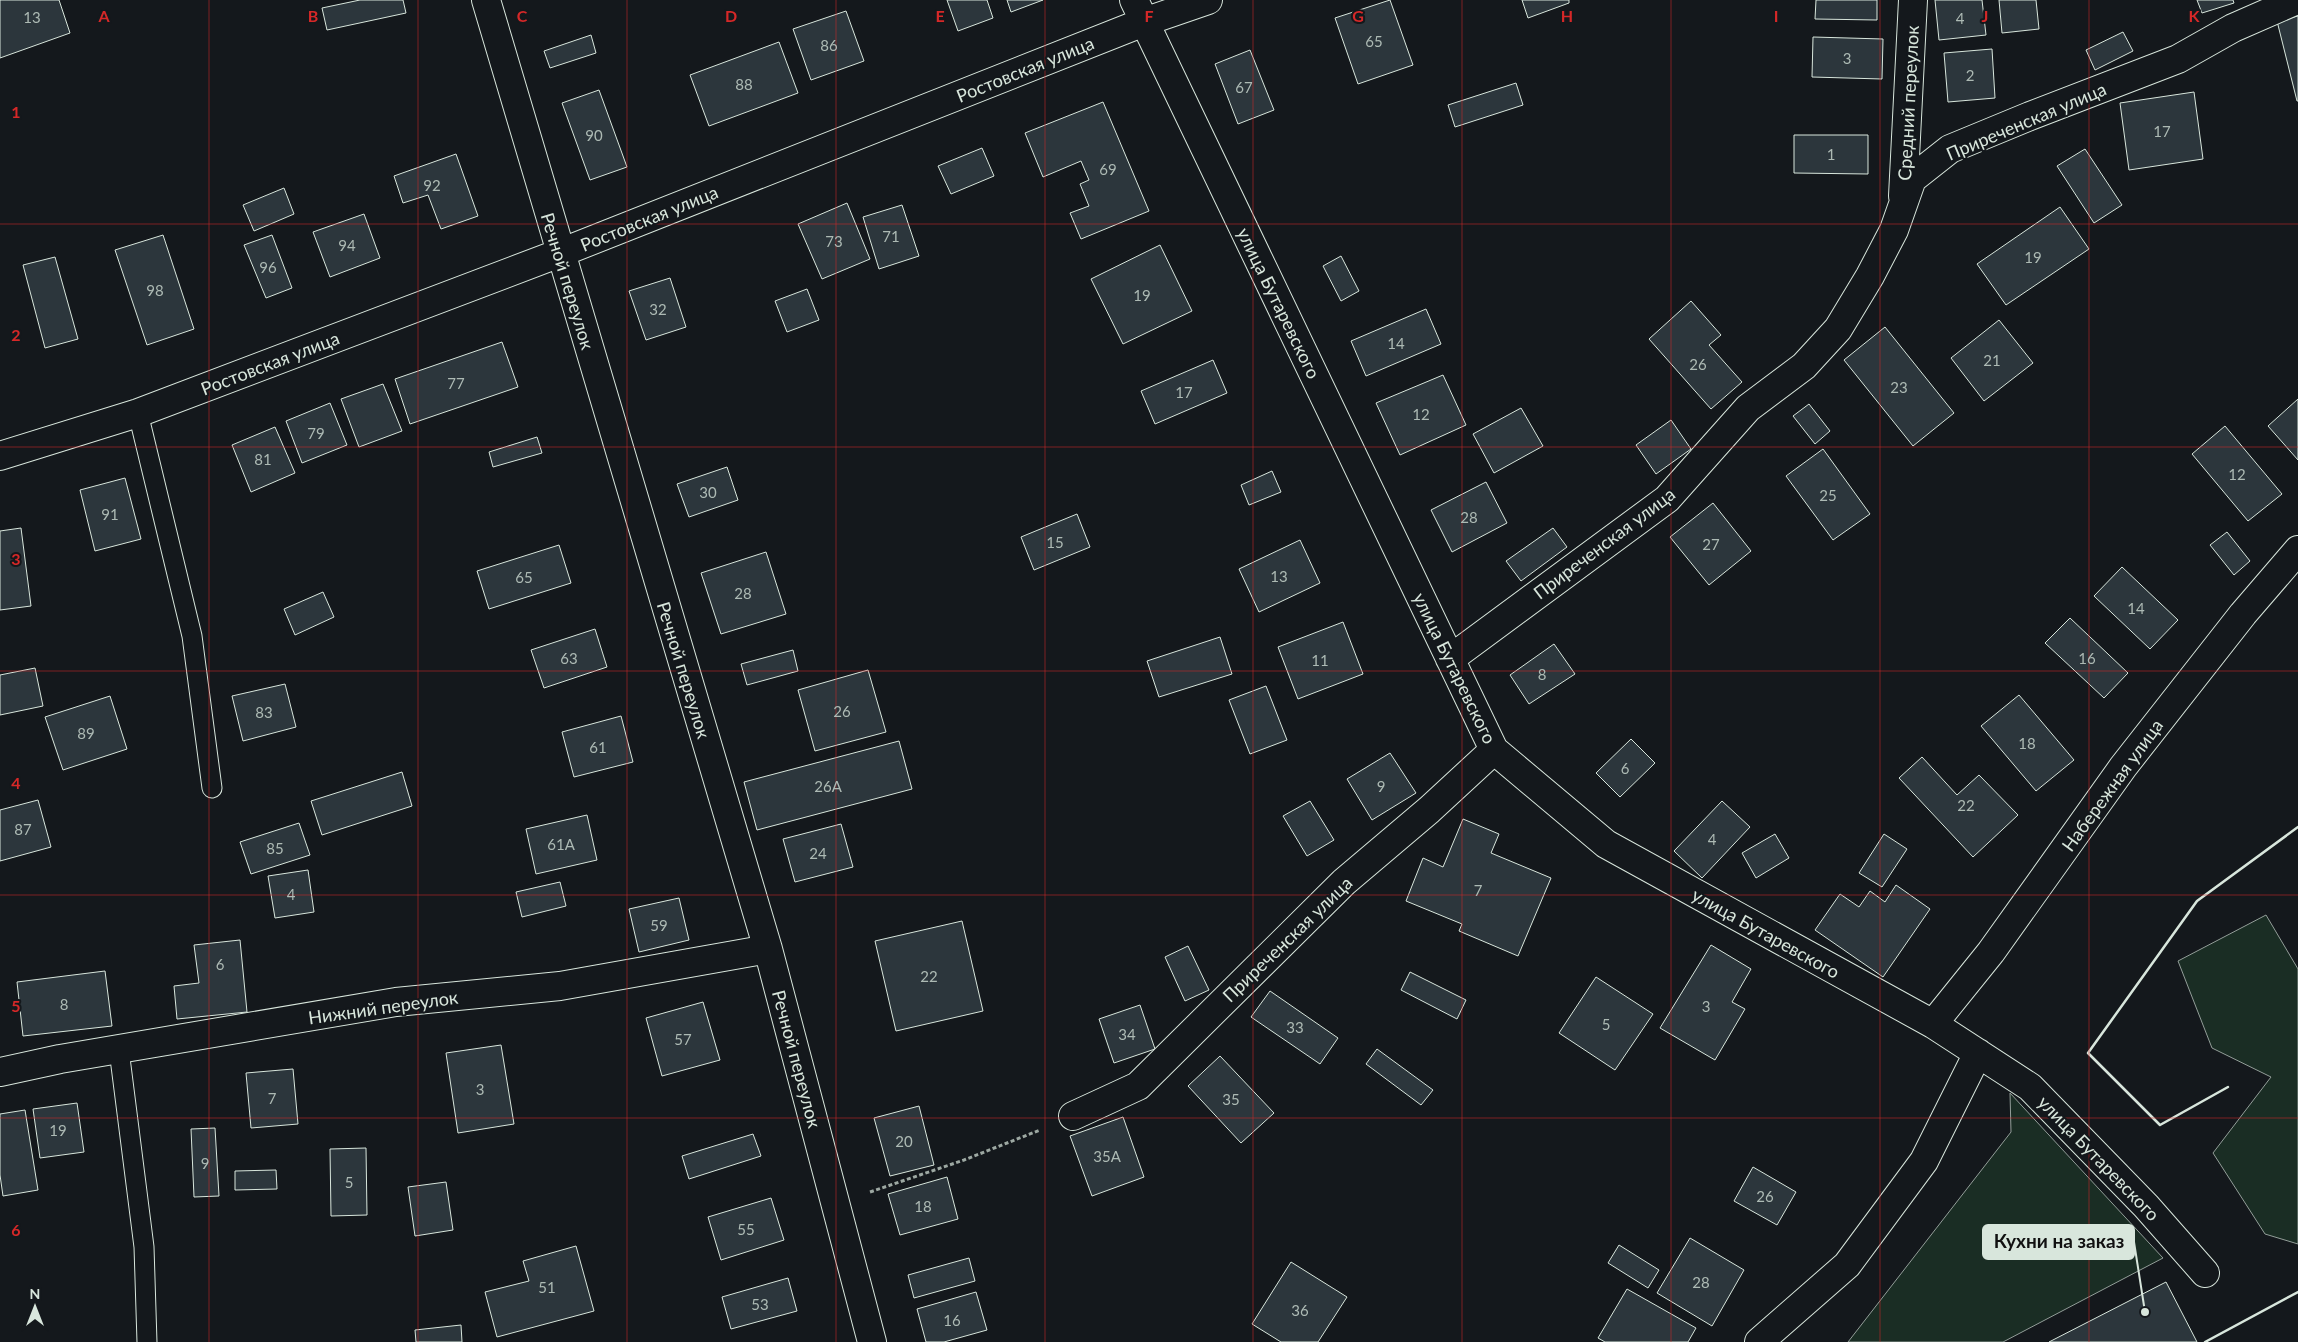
<svg xmlns="http://www.w3.org/2000/svg" width="2298" height="1342" font-family="Lato,sans-serif">
<style>
.green{fill:#1a2d24;stroke:#939e99}
.building{fill:#2c363c;stroke:#d8e6dc}
.lines{fill:none;stroke-linecap:round;stroke-linejoin:round}
.lane-casing{stroke:#d8e6dc;stroke-width:21}
.street-casing{stroke:#d8e6dc;stroke-width:30}
.path{stroke:#9da8a2;stroke-width:3;stroke-dasharray:4 2.5;stroke-linecap:butt}
.lane{stroke:#14181c;stroke-width:19}
.street{stroke:#14181c;stroke-width:28}
.wall{stroke:#d8e6dc;stroke-width:2.5}
.grid{fill:none;stroke:#d62828;stroke-width:1;stroke-opacity:0.55}
.labels{text-anchor:middle;dominant-baseline:central;stroke-width:4;stroke-linejoin:round;paint-order:stroke}
.number-label{font-size:15px;fill:#adbab4}
.street-label{font-size:18px;fill:#d8e6dc;stroke:#14181c}
.grid-label{font-size:16px;text-anchor:middle;font-weight:bold;fill:#d62828;stroke:#14181c;stroke-width:4;stroke-linejoin:round;paint-order:stroke}
.leader{fill:none;stroke:#d8e6dc;stroke-width:2}
.callout-dot{fill:#d8e6dc;stroke:#14181c;stroke-width:2}
.callout{fill:#d8e6dc;stroke:#d8e6dc;stroke-width:2}
.callout-label{font-size:19px;text-anchor:middle;font-weight:bold;fill:#111}
</style>
<rect width="100%" height="100%" fill="#14181c"/>
<path class="green" d="M2266,915L2298,969V1244L2265,1234L2213,1153L2271,1077L2212,1048L2178,961Z
M2010,1093L2163,1258L2003,1342H1848L2011,1132Z"/>
<path class="building" d="M0,0H59L70,33L0,58Z
M360,0H403L406,13L327,30L322,8Z
M947,0H987L993,18L958,31Z
M1007,0H1043L1011,12Z
M1390,0L1413,65L1358,84L1335,18Z
M1522,0H1569V3L1528,18Z
M1816,0H1877V20L1815,19Z
M1935,0H1982L1986,35L1939,40Z
M1999,0H2036L2039,29L2002,33Z
M2197,0H2233L2234,3L2202,13Z
M846,11L864,61L811,80L793,29Z
M2298,16V101H2297L2277,21Z
M2123,32L2133,51L2095,70L2086,50Z
M591,35L596,53L550,68L544,51Z
M1813,37L1883,39L1882,79L1812,77Z
M779,42L798,93L709,126L690,75Z
M1992,49L1995,98L1948,102L1944,53Z
M1250,50L1274,110L1238,124L1215,64Z
M1516,83L1523,105L1455,127L1448,105Z
M599,90L627,167L590,180L562,103Z
M2194,92L2203,159L2129,170L2120,103Z
M1103,102L1149,211L1081,239L1070,213L1089,206L1080,184L1089,180L1081,161L1043,177L1025,133Z
M1794,135H1868V174L1794,173Z
M982,148L994,176L951,194L938,166Z
M2085,149L2122,205L2094,223L2057,166Z
M456,154L478,216L441,229L428,195L403,203L394,176Z
M284,188L294,214L254,231L243,205Z
M847,203L870,259L822,279L798,224Z
M902,205L919,256L879,269L863,217Z
M2060,207L2089,249L2006,305L1977,264Z
M364,214L380,258L330,277L313,232Z
M163,235L194,329L147,345L115,250Z
M272,235L292,288L266,298L244,245Z
M1160,245L1192,311L1123,344L1091,279Z
M1341,256L1359,291L1341,301L1323,266Z
M55,257L78,339L45,348L23,265Z
M670,278L686,327L646,340L629,291Z
M807,289L819,320L787,332L775,301Z
M1691,301L1721,335L1709,345L1742,382L1711,409L1649,339Z
M1426,309L1441,344L1366,376L1351,341Z
M1999,320L2033,363L1984,401L1951,358Z
M1885,327L1954,413L1913,446L1844,360Z
M502,342L518,387L410,424L395,379Z
M1213,360L1227,393L1155,424L1141,391Z
M1443,375L1466,425L1400,455L1376,403Z
M383,384L402,431L359,447L341,399Z
M2298,399V460L2268,426Z
M330,403L347,445L302,463L286,421Z
M1809,404L1830,431L1815,444L1793,416Z
M1521,408L1543,446L1494,473L1473,434Z
M1671,420L1691,449L1656,474L1636,445Z
M2225,426L2282,494L2248,521L2192,454Z
M275,427L295,473L251,492L232,445Z
M537,437L542,453L493,467L489,452Z
M1823,449L1870,514L1833,540L1786,476Z
M727,467L738,500L689,517L677,484Z
M1272,471L1281,492L1249,505L1241,485Z
M125,478L141,539L95,551L80,490Z
M1486,482L1507,523L1452,552L1431,510Z
M1713,503L1751,551L1709,585L1670,537Z
M1077,514L1090,547L1034,570L1021,537Z
M21,528L31,606L0,610V531Z
M1553,528L1567,547L1521,581L1506,561Z
M2227,532L2250,561L2234,575L2210,545Z
M1300,540L1320,583L1259,612L1239,569Z
M559,545L571,583L489,609L477,571Z
M766,552L786,614L721,634L701,573Z
M2122,567L2178,620L2150,649L2094,596Z
M323,592L334,617L295,635L284,609Z
M2070,618L2128,673L2104,698L2045,643Z
M1343,622L1363,674L1298,699L1278,647Z
M595,629L607,667L544,688L531,650Z
M1220,637L1232,674L1159,697L1147,661Z
M1554,644L1575,674L1529,704L1510,675Z
M793,650L798,671L747,685L741,664Z
M35,668L43,706L0,715V675Z
M868,670L886,732L815,751L798,690Z
M285,684L296,727L243,741L232,696Z
M1266,686L1287,740L1250,754L1229,700Z
M2019,695L2074,760L2036,791L1981,726Z
M110,696L127,749L63,770L45,717Z
M621,716L633,762L574,777L562,732Z
M1631,739L1655,763L1620,797L1596,773Z
M899,741L912,789L757,830L744,782Z
M1390,753L1416,793L1372,820L1347,779Z
M1922,757L1957,795L1979,775L2018,815L1973,857L1899,778Z
M402,772L412,806L322,835L311,801Z
M38,800L51,847L0,861V810Z
M1310,801L1334,840L1307,856L1283,816Z
M1722,801L1750,827L1702,878L1674,851Z
M587,815L597,860L536,874L526,829Z
M1463,819L1499,834L1491,853L1551,878L1518,956L1459,931L1462,924L1406,901L1423,858L1443,867Z
M299,823L310,855L251,874L240,842Z
M841,824L853,867L795,882L783,839Z
M1775,834L1789,858L1756,878L1742,853Z
M1884,834L1907,849L1882,887L1859,873Z
M308,870L314,912L275,918L268,876Z
M560,882L566,906L522,917L516,892Z
M1896,885L1930,909L1883,977L1815,930L1840,894L1859,907L1870,891L1885,902Z
M679,898L689,940L639,952L629,909Z
M962,921L983,1011L896,1031L875,941Z
M240,940L247,1012L177,1019L174,986L199,983L194,945Z
M1711,945L1751,969L1732,1002L1745,1009L1715,1060L1660,1028Z
M1188,946L1209,990L1185,1001L1165,957Z
M105,971L112,1026L23,1036L17,982Z
M1410,972L1466,1000L1457,1019L1401,990Z
M1596,977L1653,1014L1615,1070L1559,1033Z
M1270,991L1338,1038L1320,1064L1251,1017Z
M703,1002L720,1060L662,1076L646,1018Z
M1140,1005L1155,1049L1114,1063L1099,1019Z
M501,1045L514,1124L458,1133L446,1053Z
M1377,1049L1433,1090L1421,1105L1366,1064Z
M1220,1056L1274,1113L1241,1143L1188,1086Z
M293,1069L298,1124L251,1128L246,1073Z
M77,1103L84,1152L40,1158L33,1109Z
M919,1106L934,1165L890,1176L874,1118Z
M25,1110L38,1190L3,1196L0,1175V1114Z
M1123,1117L1144,1177L1092,1196L1070,1136Z
M215,1128L219,1196L194,1197L191,1129Z
M753,1134L761,1156L689,1179L682,1156Z
M366,1148L367,1215L331,1216L330,1149Z
M1753,1167L1796,1192L1777,1225L1734,1201Z
M276,1170L277,1189L235,1190V1171Z
M947,1177L958,1219L900,1235L888,1194Z
M446,1182L453,1230L415,1236L408,1187Z
M771,1198L784,1240L721,1260L708,1217Z
M1690,1238L1744,1270L1712,1326L1657,1293Z
M1619,1245L1659,1270L1648,1288L1608,1263Z
M576,1246L594,1311L497,1337L485,1292L529,1281L523,1261Z
M969,1258L975,1281L914,1298L908,1275Z
M1291,1262L1347,1297L1318,1342H1281L1252,1324Z
M788,1278L797,1311L731,1329L722,1297Z
M2166,1282L2197,1342H2049Z
M1627,1289L1696,1328L1688,1342H1605L1598,1338Z
M976,1292L987,1330L944,1342H926L917,1309Z
M461,1325L462,1342H416L415,1330Z"/>
<g class="lines">
<g class="lane-casing">
<path id="lane" d="M138,413L192,636L212,788
M119,1050L144,1247L147,1342"/>
</g>
<g class="street-casing">
<path id="street" d="M486,0L768,949L872,1342
M1134,0L1494,750L1606,844L1933,1024L2030,1087L2146,1206L2205,1273
M1903,196L1913,0
M0,456L138,413L560,253L1144,22L1208,0
M1450,659L1667,499L1748,408L1804,366L1838,329L1870,276L1894,230L1912,179L1950,149L2030,116L2178,59L2233,28L2297,0
M1933,1024L1991,952L2123,767L2243,614L2298,550
M0,1072L60,1059L396,1002L560,986L768,949
M1073,1116L1138,1086L1344,882L1429,810L1494,750
M1759,1342L1847,1265L1924,1161L1978,1053"/>
</g>
<path class="path" d="M870,1192L964,1160L1040,1130"/>
<use href="#lane" class="lane"/>
<use href="#street" class="street"/>
<path class="wall" d="M2228,1087L2160,1125L2088,1053L2197,901L2298,827
M2205,1342L2298,1292"/>
</g>
<path class="grid" d="M209,0V1342M418,0V1342M627,0V1342M836,0V1342M1045,0V1342M1253,0V1342M1462,0V1342M1671,0V1342M1880,0V1342M2089,0V1342M0,224H2298M0,447H2298M0,671H2298M0,895H2298M0,1118H2298"/>
<g class="labels">
<g class="number-label">
<text x="32" y="17">13</text>
<text x="1960" y="18">4</text>
<text x="1374" y="41">65</text>
<text x="829" y="45">86</text>
<text x="1847" y="58">3</text>
<text x="1970" y="75">2</text>
<text x="744" y="84">88</text>
<text x="1244" y="87">67</text>
<text x="2162" y="131">17</text>
<text x="594" y="135">90</text>
<text x="1831" y="154">1</text>
<text x="1108" y="169">69</text>
<text x="432" y="185">92</text>
<text x="891" y="236">71</text>
<text x="834" y="241">73</text>
<text x="347" y="245">94</text>
<text x="2033" y="257">19</text>
<text x="268" y="267">96</text>
<text x="155" y="290">98</text>
<text x="1142" y="295">19</text>
<text x="658" y="309">32</text>
<text x="1396" y="343">14</text>
<text x="1992" y="360">21</text>
<text x="1698" y="364">26</text>
<text x="456" y="383">77</text>
<text x="1899" y="387">23</text>
<text x="1184" y="392">17</text>
<text x="1421" y="414">12</text>
<text x="316" y="433">79</text>
<text x="263" y="459">81</text>
<text x="2237" y="474">12</text>
<text x="708" y="492">30</text>
<text x="1828" y="495">25</text>
<text x="110" y="514">91</text>
<text x="1469" y="517">28</text>
<text x="1055" y="542">15</text>
<text x="1711" y="544">27</text>
<text x="1279" y="576">13</text>
<text x="524" y="577">65</text>
<text x="743" y="593">28</text>
<text x="2136" y="608">14</text>
<text x="569" y="658">63</text>
<text x="2087" y="658">16</text>
<text x="1320" y="660">11</text>
<text x="1542" y="674">8</text>
<text x="842" y="711">26</text>
<text x="264" y="712">83</text>
<text x="86" y="733">89</text>
<text x="2027" y="743">18</text>
<text x="598" y="747">61</text>
<text x="1625" y="768">6</text>
<text x="828" y="786">26А</text>
<text x="1381" y="786">9</text>
<text x="1966" y="805">22</text>
<text x="23" y="829">87</text>
<text x="1712" y="839">4</text>
<text x="561" y="844">61А</text>
<text x="275" y="848">85</text>
<text x="818" y="853">24</text>
<text x="1478" y="890">7</text>
<text x="291" y="894">4</text>
<text x="659" y="925">59</text>
<text x="220" y="964">6</text>
<text x="929" y="976">22</text>
<text x="64" y="1004">8</text>
<text x="1706" y="1006">3</text>
<text x="1606" y="1024">5</text>
<text x="1295" y="1027">33</text>
<text x="1127" y="1034">34</text>
<text x="683" y="1039">57</text>
<text x="480" y="1089">3</text>
<text x="272" y="1098">7</text>
<text x="1231" y="1099">35</text>
<text x="58" y="1130">19</text>
<text x="904" y="1141">20</text>
<text x="1107" y="1156">35А</text>
<text x="205" y="1163">9</text>
<text x="349" y="1182">5</text>
<text x="1765" y="1196">26</text>
<text x="923" y="1206">18</text>
<text x="746" y="1229">55</text>
<text x="1701" y="1282">28</text>
<text x="547" y="1287">51</text>
<text x="760" y="1304">53</text>
<text x="1300" y="1310">36</text>
<text x="952" y="1320">16</text>
</g>
<g class="street-label">
<text transform="translate(1025 69) rotate(-22)">Ростовская улица</text>
<text transform="translate(1908 103) rotate(-87)">Средний переулок</text>
<text transform="translate(2026 121) rotate(-23)">Приреченская улица</text>
<text transform="translate(649 218) rotate(-22)">Ростовская улица</text>
<text transform="translate(568 281) rotate(73)">Речной переулок</text>
<text transform="translate(1279 303) rotate(64)">улица Бутаревского</text>
<text transform="translate(270 363) rotate(-21)">Ростовская улица</text>
<text transform="translate(1604 543) rotate(-37)">Приреченская улица</text>
<text transform="translate(1455 668) rotate(64)">улица Бутаревского</text>
<text transform="translate(684 670) rotate(73)">Речной переулок</text>
<text transform="translate(2112 785) rotate(-54)">Набережная улица</text>
<text transform="translate(1766 933) rotate(29)">улица Бутаревского</text>
<text transform="translate(1287 939) rotate(-44)">Приреченская улица</text>
<text transform="translate(383 1007) rotate(-8)">Нижний переулок</text>
<text transform="translate(797 1059) rotate(75)">Речной переулок</text>
<text transform="translate(2099 1158) rotate(46)">улица Бутаревского</text>
</g>
</g>
<g class="grid-label">
<text x="104" y="22">A</text>
<text x="313" y="22">B</text>
<text x="522" y="22">C</text>
<text x="731" y="22">D</text>
<text x="940" y="22">E</text>
<text x="1149" y="22">F</text>
<text x="1358" y="22">G</text>
<text x="1567" y="22">H</text>
<text x="1776" y="22">I</text>
<text x="1985" y="22">J</text>
<text x="2194" y="22">K</text>
<text x="16" y="118">1</text>
<text x="16" y="341">2</text>
<text x="16" y="565">3</text>
<text x="16" y="789">4</text>
<text x="16" y="1012">5</text>
<text x="16" y="1236">6</text>
</g>
<path class="leader" d="M2145 1312L2134 1242"/>
<circle class="callout-dot" cx="2145" cy="1312" r="5"/>
<rect class="callout" x="1983" y="1225" width="151" height="34" rx="5"/>
<g class="callout-label">
<text x="2059" y="1248">Кухни на заказ</text>
</g>
<g transform="translate(35 1307)" stroke="#14181c" stroke-width="4" paint-order="stroke">
<path d="M0-4L9 19L0 12L-9 19Z" fill="#d8e6dc"/>
<text y="-8" font-size="14" font-weight="bold" text-anchor="middle" fill="#d8e6dc">N</text>
</g>
</svg>
